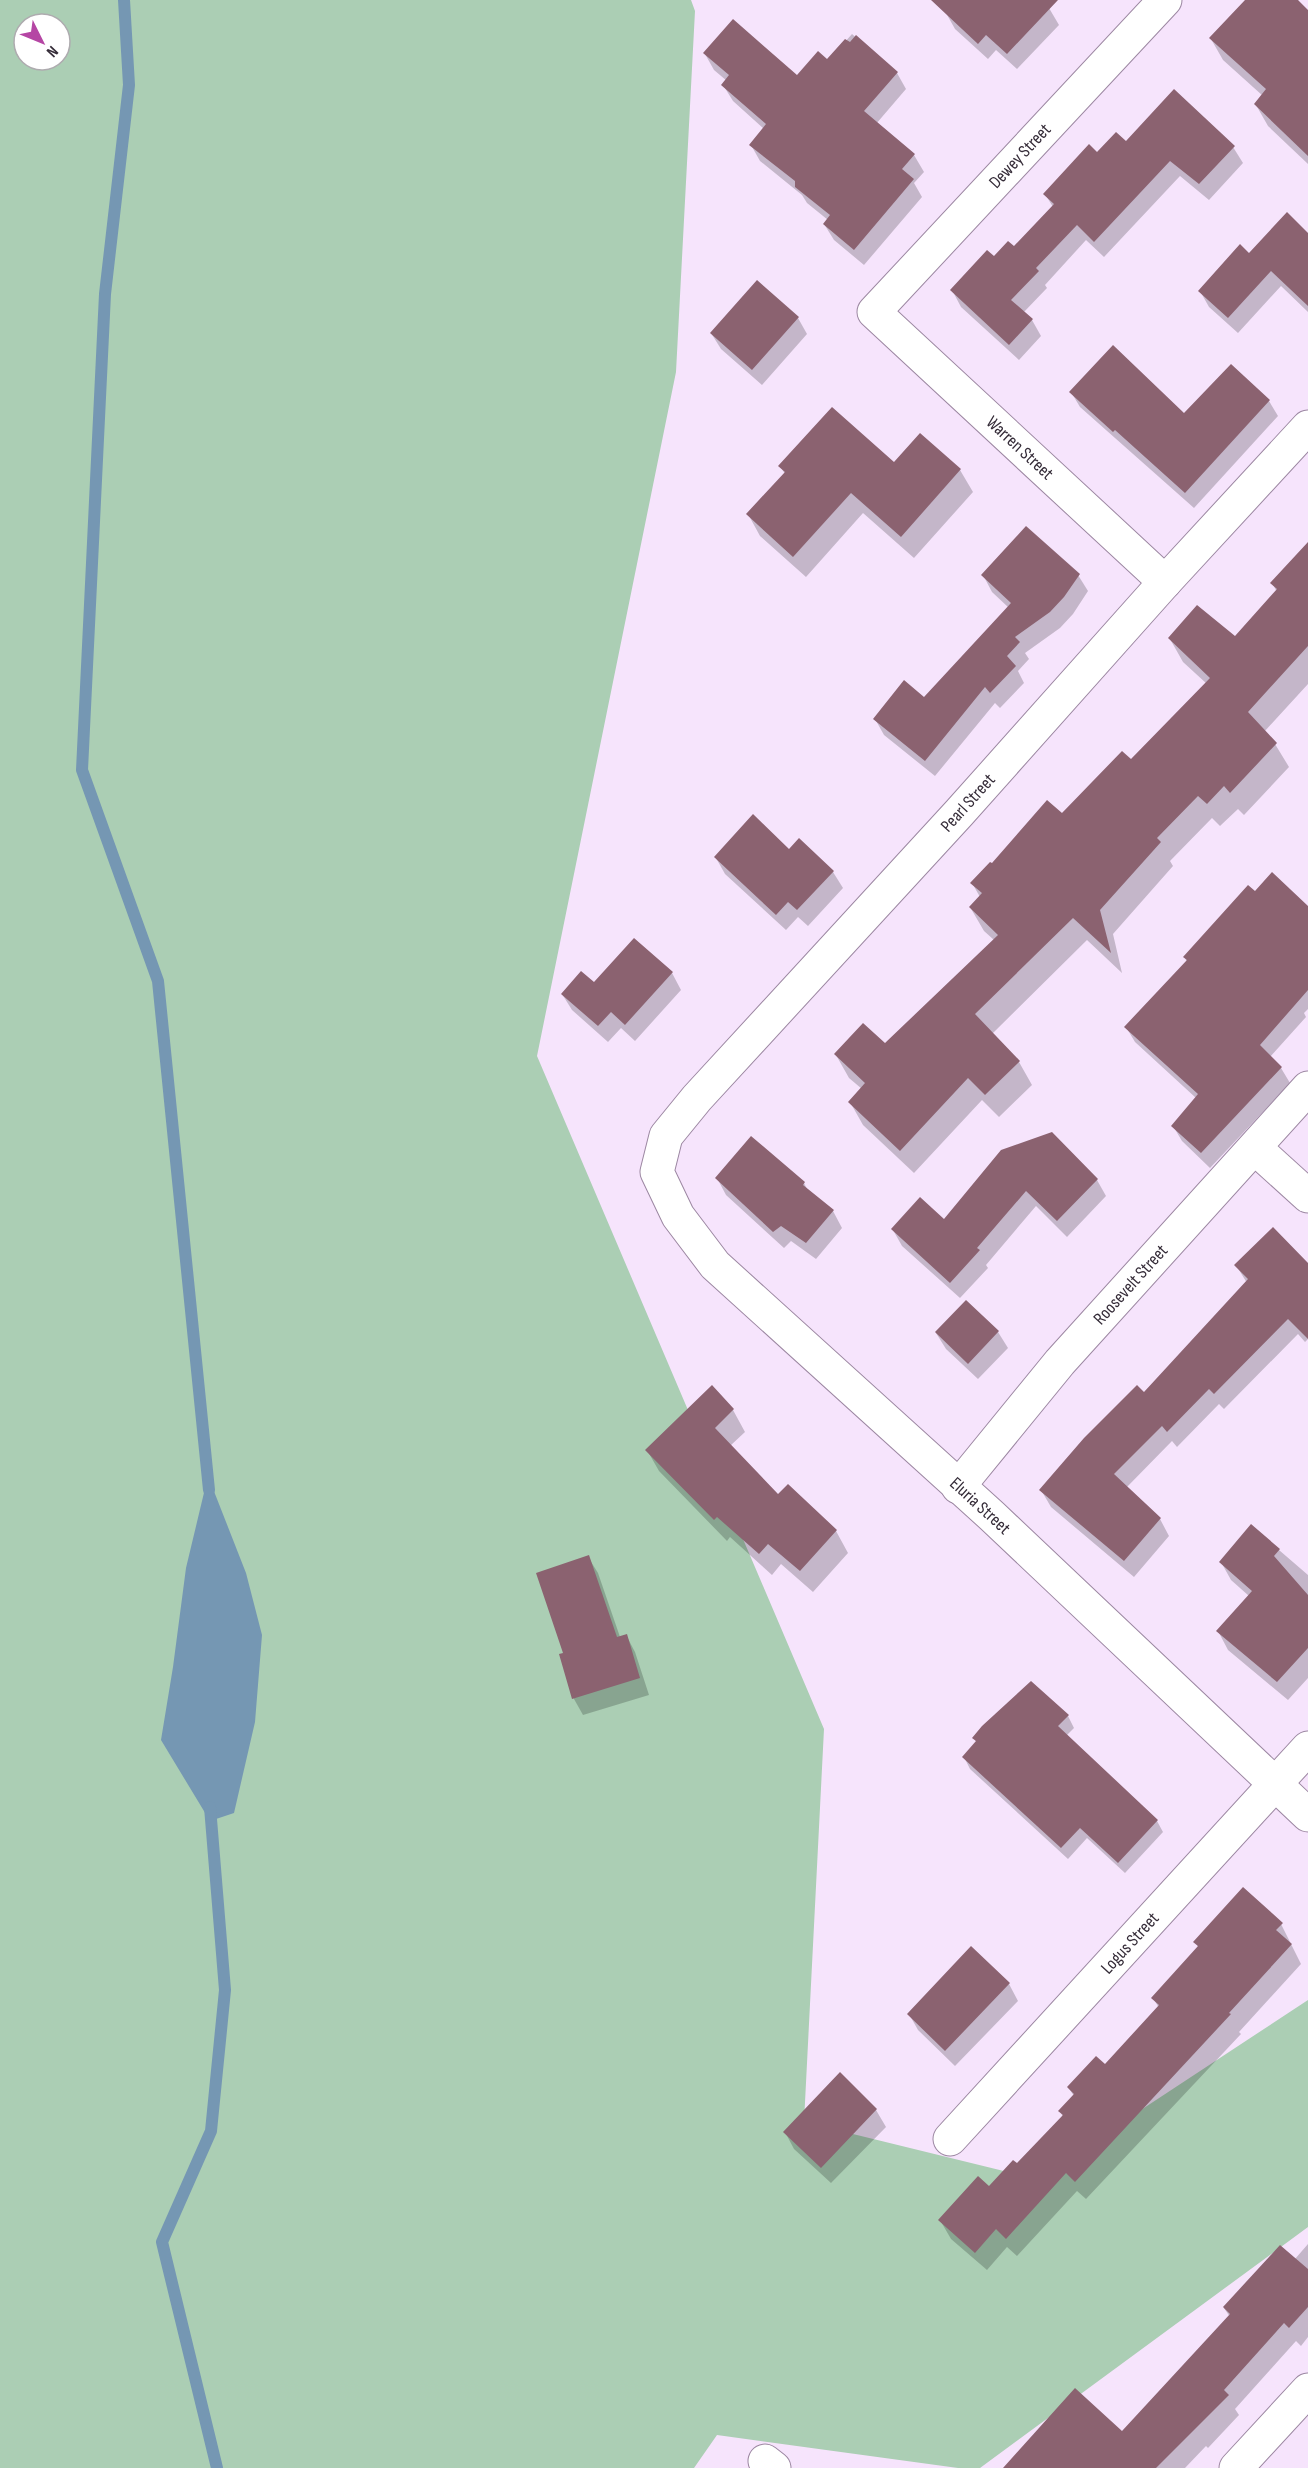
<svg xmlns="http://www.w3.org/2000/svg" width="1308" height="2468" font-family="'Sofia Sans Condensed',sans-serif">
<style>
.green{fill:#abceb4;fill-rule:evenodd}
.water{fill:#7597b3}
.shadow{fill:#0003}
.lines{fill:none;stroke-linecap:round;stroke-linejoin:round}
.stream{stroke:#7597b3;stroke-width:12}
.building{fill:#8b6270}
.minor-casing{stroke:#9c87a2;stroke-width:35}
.minor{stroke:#fff;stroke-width:33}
.labels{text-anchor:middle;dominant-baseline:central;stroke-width:6;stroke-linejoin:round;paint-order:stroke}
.street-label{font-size:18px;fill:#352c38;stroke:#fff}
</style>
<rect width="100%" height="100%" fill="#f6e4fc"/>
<path class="green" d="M0,0H691L695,11L676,372L537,1056L824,1729L804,2122L1036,2179L1308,2000V2227L980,2468H958L717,2435L694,2468H0ZM24,24H60V60H24Z"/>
<path class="water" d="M208,1476L246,1573L262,1635L255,1722L234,1813L210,1821L161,1740L173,1667L186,1568Z"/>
<path class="shadow" d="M951,0H1040L1049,8L1059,25L1017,69L996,50L988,59L955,29L946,13Z
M1247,0H1296L1308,11V164L1268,126L1256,105L1263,96L1223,60L1211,39Z
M852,34L897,73L906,89L876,124L914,155L924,172L914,183L922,197L864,265L834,240L824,224L828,220L807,203L802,195L760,161L751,145L764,129L733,101L723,85L727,81L714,70L705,54L797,77L828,61Z
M1126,143L1233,147L1243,163L1209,200L1180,176L1104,257L1086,240L1045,285L1047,288L1023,313L1032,320L1041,336L1019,360L961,307L952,290L994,258L1015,248L1053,207L1045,194L1097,154Z
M1308,233V312L1281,286L1238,333L1209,307L1200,291L1249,255Z
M798,318L807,334L762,385L721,349L711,333Z
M1071,392L1184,415L1269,401L1278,416L1194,508L1080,407Z
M920,435L960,470L973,492L914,558L863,513L806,577L760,536L748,514L785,474L780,466L894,464Z
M1308,544V684L1264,732L1275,744L1289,767L1244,815L1238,809L1220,826L1212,818L1170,861L1173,866L1113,934L1122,973L1087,940L992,1034L1019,1062L1032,1085L999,1117L982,1100L914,1173L863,1125L850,1102L862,1089L849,1078L836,1055L885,1045L994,940L984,931L970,907L980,897L972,883L993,865L1131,761L1207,684L1183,662L1170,639L1235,638L1277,592L1272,583Z
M983,575H1078L1088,591L1073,614L1060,628L1025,653L1029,659L1018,671L1024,683L1000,708L995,703L935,776L884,735L875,719L924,699L1009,608L992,592Z
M789,851L833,872L843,888L808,926L798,917L786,930L725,874L716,858Z
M1255,893L1308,908V1009L1304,1013L1306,1017L1270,1057L1281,1068L1290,1083L1210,1168L1182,1141L1173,1126L1196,1098L1135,1042L1126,1027L1187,962L1185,958Z
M672,973L681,990L635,1041L621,1028L608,1042L572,1010L562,994L594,985Z
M1002,1151L1097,1180L1106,1196L1067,1237L1036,1206L986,1265L988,1268L960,1298L902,1246L893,1230L944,1221Z
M717,1178L804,1183L808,1191L833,1211L842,1228L816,1259L791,1241L784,1248L726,1195Z
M1236,1265H1308V1339L1305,1342L1298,1334L1224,1409L1219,1404L1177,1447L1172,1441L1126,1488L1160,1519L1169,1536L1134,1577L1051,1507L1041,1490L1144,1394L1247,1283Z
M966,1302L998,1332L1008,1348L978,1379L946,1349L936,1333Z
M712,1387L733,1410L745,1432L730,1446L778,1496L788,1486L836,1531L848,1553L813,1592L781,1564L772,1575L730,1537L727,1541L659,1471L647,1450Z
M1251,1526L1308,1575V1678L1288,1700L1228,1650L1218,1631L1249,1596L1231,1580L1221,1562Z
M588,1557L598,1573L620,1637L626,1635L635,1652L649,1695L583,1715L574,1699L561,1655L565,1654Z
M1068,1716L1074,1728L1066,1736L1157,1821L1163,1832L1125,1873L1087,1838L1068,1859L970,1769L964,1757L977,1743L974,1738Z
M1281,1924L1301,1964L1239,2032L1241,2034L1086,2199L1077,2191L1017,2256L1007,2247L987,2270L951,2239L940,2220L989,2188L1017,2165L1063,2117L1060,2111L1074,2096L1068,2087L1106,2066L1159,2008L1153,1998L1199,1948L1195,1942Z
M1009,1984L1018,2001L955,2066L918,2030L909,2014Z
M840,2075L876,2110L886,2127L831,2183L794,2149L785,2132Z
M1308,2244V2337L1301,2346L1296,2341L1235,2409L1239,2415L1208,2448L1206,2446L1185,2468H1013L1123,2433L1230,2317L1224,2308L1295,2259Z"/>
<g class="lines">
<path class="stream" d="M124,0L129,85L105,294L82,770L158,981L209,1490
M210,1807L225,1990L211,2131L162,2242L217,2468"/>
</g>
<path class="building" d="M931,0H1058L1007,54L986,35L978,44Z
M1245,0H1298L1308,10V156L1254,104L1266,89L1209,38Z
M733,19L797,75L818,51L827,59L845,39L850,42L856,35L898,72L864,111L915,154L902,169L914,179L854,250L823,224L830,215L795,187V181L749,145L766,124L721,85L729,75L703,53Z
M1174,89L1235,146L1199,184L1170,161L1094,242L1077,225L1036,268L1039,271L1011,300L1033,319L1009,345L950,290L987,250L994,256L1008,241L1014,246L1054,204L1043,194L1089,144L1097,152L1116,132L1126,141Z
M1287,212L1308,233V306L1271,271L1228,318L1198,291L1240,244L1249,253Z
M757,280L799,317L752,370L710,333Z
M1113,345L1184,413L1231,364L1270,400L1185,493L1115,430L1113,432L1069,392Z
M832,407L894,462L920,433L961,469L901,537L851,493L793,557L746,514L785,472L778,466Z
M1026,526L1080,574L1064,597L1050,612L1015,637L1020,642L1007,656L1016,666L990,693L985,687L925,761L873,719L904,680L924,697L1011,603L981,575Z
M1308,542V646L1248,712L1277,743L1230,793L1224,786L1207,804L1198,796L1157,838L1161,842L1100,910L1111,953L1073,918L975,1014L1020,1061L985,1095L968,1078L900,1151L848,1102L865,1083L834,1054L863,1023L885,1043L998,935L969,907L982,893L970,883L990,862L992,863L1047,800L1062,813L1122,751L1131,759L1210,678L1168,638L1197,605L1235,636L1277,589L1270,583Z
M753,814L789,849L799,838L834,871L797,910L788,902L776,915L714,857Z
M1272,872L1308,906V990L1260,1045L1282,1067L1201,1153L1171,1126L1198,1094L1124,1027L1187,960L1183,957L1248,885L1255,891Z
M634,938L673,972L625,1025L611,1012L598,1026L561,994L581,971L594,982Z
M1052,1132L1098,1179L1057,1221L1026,1191L977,1248L980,1250L950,1283L891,1229L920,1197L944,1219L1001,1150Z
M751,1136L805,1182L803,1185L834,1210L806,1243L781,1226L773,1232L715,1178Z
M1273,1227L1308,1263V1339L1288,1319L1214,1394L1209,1389L1167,1432L1162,1426L1114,1474L1161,1518L1124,1561L1039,1490L1084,1438L1137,1385L1144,1392L1248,1279L1234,1265Z
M966,1300L999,1331L968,1364L935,1332Z
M712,1385L734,1409L715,1428L778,1494L788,1484L837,1530L800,1571L768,1544L759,1554L717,1517L714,1520L645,1450Z
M1251,1524L1280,1549L1274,1556L1308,1595V1648L1277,1682L1216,1631L1252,1591L1219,1562Z
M589,1555L617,1637L627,1634L640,1678L572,1699L559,1654L563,1653L536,1573Z
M1031,1681L1069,1715L1058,1726L1158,1820L1118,1863L1080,1828L1061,1848L962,1757L976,1741L972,1738L982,1726Z
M1243,1887L1283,1923L1276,1930L1292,1944L1229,2013L1231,2014L1075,2182L1066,2173L1006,2239L996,2229L975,2253L938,2220L978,2176L989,2186L1013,2160L1017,2163L1063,2115L1058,2111L1074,2094L1067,2087L1096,2056L1105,2064L1159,2005L1151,1998L1198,1946L1193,1942Z
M971,1946L1010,1983L945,2051L907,2014Z
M840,2072L877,2109L821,2168L783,2132Z
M1280,2245L1308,2269V2307L1289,2328L1284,2323L1224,2390L1229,2395L1156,2468H1003L1075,2388L1122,2431L1230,2314L1223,2307Z"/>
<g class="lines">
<g class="minor-casing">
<g id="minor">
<path id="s1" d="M1165,0L874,312L1165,582"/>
<path id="s2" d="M1308,427L1165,582L959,813L697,1098L666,1136L657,1172L678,1216L715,1265L992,1516L1308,1815"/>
<path d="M1255,1148L1308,1196"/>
<path id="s3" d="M958,1487L1060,1362L1308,1088"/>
<path id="s4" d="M950,2139L1308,1748"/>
<path d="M765,2461L774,2468"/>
<path d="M1236,2468L1308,2390"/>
</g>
</g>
<use href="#minor" class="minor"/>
</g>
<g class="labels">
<g class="street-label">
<text transform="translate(1020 156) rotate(-47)">Dewey Street</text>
<text stroke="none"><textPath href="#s1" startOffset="626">Warren Street</textPath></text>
<text transform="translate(968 803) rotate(-48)">Pearl Street</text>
<text stroke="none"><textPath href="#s3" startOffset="266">Roosevelt Street</textPath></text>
<text stroke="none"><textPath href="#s2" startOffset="1462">Eluria Street</textPath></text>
<text stroke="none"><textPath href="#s4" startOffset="266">Logus Street</textPath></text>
</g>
</g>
<g transform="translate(42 42) rotate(133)"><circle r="28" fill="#ffffff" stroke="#aeabaf" stroke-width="1.5"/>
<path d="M0-4.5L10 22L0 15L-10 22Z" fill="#b546a4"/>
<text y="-9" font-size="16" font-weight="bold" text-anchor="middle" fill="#352c38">N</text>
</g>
</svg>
